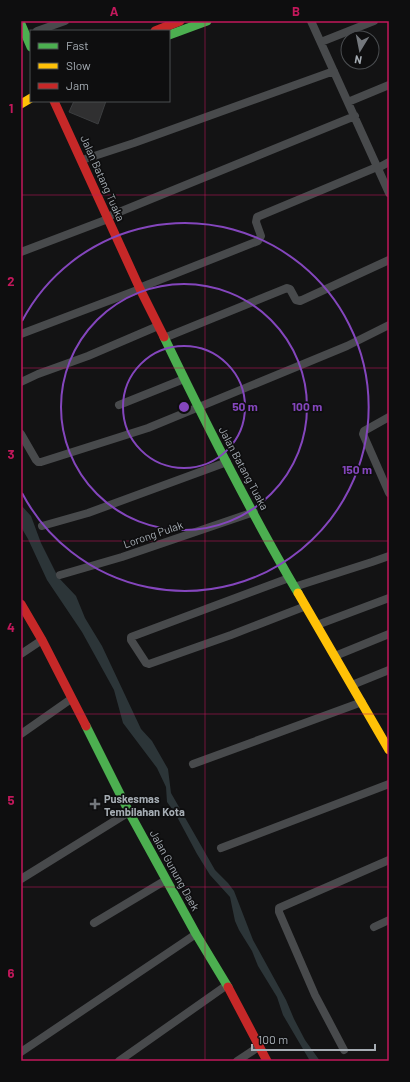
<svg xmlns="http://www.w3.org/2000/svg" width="410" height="1082" font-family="Barlow,sans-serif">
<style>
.water{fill:#2c3538}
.building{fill:#303031;stroke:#3c3e40}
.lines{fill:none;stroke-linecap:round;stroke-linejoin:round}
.street{stroke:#484a4c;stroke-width:8}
.fast{stroke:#4caf50;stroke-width:9}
.slow{stroke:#ffc107;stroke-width:9}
.jam{stroke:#c62828;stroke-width:9}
.grid{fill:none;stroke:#c2185b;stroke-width:1;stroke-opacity:0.55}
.ring{fill:none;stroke:#8446bd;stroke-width:2}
.poi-dot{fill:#73777c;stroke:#0e0e0f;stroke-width:1.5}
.labels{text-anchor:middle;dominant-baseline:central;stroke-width:3.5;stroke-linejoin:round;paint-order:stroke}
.street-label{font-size:11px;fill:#a6adb4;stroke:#0e0e0f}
.poi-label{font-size:11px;font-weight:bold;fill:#a6adb4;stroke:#0e0e0f;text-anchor:start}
.centre{fill:#8446bd;stroke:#0e0e0f;stroke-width:2}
.ring-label{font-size:12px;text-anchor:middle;font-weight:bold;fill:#8446bd;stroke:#0e0e0f;stroke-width:3.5;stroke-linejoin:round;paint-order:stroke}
.neatline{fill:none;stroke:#c2185b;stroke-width:1.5}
.grid-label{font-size:13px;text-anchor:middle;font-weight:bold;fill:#c2185b}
</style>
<rect width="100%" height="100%" fill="#131314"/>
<path class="water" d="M21,505L31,516L41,543L58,577L76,596L85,618L102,646L141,729L152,741L168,769L171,793L215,870L228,883L234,891L253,940L286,1000L294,1019L305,1040L320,1061H310L283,1015L277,997L258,966L252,951L239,930L235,921L230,897L210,875L197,854L175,813L167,802L166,787L157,768L123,723L114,690L82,632L47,580L28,539L21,527Z"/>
<path class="building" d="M74,101H106L98,124L69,112Z"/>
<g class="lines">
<path class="street" d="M311,21L389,193
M37,31L65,21
M321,42L374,21
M348,102L389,85
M82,160L134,143L334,71
M378,168L389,162
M107,217L355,116
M21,252L108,219
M139,288L258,241L261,236L256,222L257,217L377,167
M21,334L140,289
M164,338L287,288L290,289L296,300L300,301L389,260
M21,382L38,374L88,356L158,326
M119,405L184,379
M389,417L364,431L363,434L389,493
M21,434L36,460L38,462H41L148,428L347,346L389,325
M42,526L88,513L227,462
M60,575L122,557L254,512
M289,578L131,637V640L146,663L149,664L231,635L306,606
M294,587L372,562L389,556
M317,625L389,598
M21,654L42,640
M335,656L389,634
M352,685L389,670
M21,734L71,699
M193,764L362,702
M221,848L389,784
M21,879L129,812
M94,923L166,880
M374,927L389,920
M344,1050L315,995L279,912V908L389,860
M21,1052L196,934
M119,1061L227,985
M237,1061L260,1046"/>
<path class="fast" d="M21,24L31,47
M169,35L207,21
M164,337C206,424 249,510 298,593
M86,726L129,812L196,934L228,987"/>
<path class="slow" d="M21,104L31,98
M298,593L389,750"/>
<path class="jam" d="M155,31L180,21
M54,101L140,289L164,337
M21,604L42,640L86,726
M228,987L267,1061"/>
</g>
<path class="grid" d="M205,21V1061M21,195H389M21,368H389M21,541H389M21,714H389M21,887H389"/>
<g class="ring">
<circle cx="184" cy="407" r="61"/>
<circle cx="184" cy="407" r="123"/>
<path d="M22 321A184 184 0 1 1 22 493"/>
</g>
<path class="poi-dot" d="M93 798h4v4h4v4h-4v4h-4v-4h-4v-4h4z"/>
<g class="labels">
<g class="street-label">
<text transform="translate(103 178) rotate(66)">Jalan Batang Tuaka</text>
<text transform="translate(244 468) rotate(62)">Jalan Batang Tuaka</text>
<text transform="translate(153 534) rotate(-19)">Lorong Pulak</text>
<text transform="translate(175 870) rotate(61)">Jalan Gunung Daek</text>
</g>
<g class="poi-label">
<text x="104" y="798">Puskesmas<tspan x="104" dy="13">Tembilahan Kota</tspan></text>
</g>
</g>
<circle cx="184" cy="407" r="6" class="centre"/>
<g class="ring-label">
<text x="245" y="411">50 m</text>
<text x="307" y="411">100 m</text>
<text x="357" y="474">150 m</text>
</g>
<rect width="410" height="1082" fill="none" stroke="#0e0e0f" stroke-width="44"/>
<rect x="30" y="30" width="140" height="72" fill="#0e0e0f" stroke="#4b4e51"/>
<rect x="38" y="43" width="20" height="6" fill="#4caf50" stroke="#4b4e51"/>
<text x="66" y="50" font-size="12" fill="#a6adb4">Fast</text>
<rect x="38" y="63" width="20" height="6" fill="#ffc107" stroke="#4b4e51"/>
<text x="66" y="70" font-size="12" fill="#a6adb4">Slow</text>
<rect x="38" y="83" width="20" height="6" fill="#c62828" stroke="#4b4e51"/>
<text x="66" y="90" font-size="12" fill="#a6adb4">Jam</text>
<g transform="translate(360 50) rotate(190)"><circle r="19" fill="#0e0e0f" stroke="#4b4e51"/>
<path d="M0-3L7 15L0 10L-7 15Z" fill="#73777c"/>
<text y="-6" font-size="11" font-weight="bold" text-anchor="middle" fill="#a6adb4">N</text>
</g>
<path d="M252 1044v6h123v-6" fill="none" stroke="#a6adb4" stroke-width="2"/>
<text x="258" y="1044" font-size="12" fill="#a6adb4" stroke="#0e0e0f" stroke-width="3" paint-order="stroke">100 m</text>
<rect x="22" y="22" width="366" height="1038" class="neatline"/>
<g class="grid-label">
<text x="114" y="16">A</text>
<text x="296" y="16">B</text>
<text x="11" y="113">1</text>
<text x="11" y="286">2</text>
<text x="11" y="459">3</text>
<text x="11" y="632">4</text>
<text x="11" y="805">5</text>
<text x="11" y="978">6</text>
</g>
</svg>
